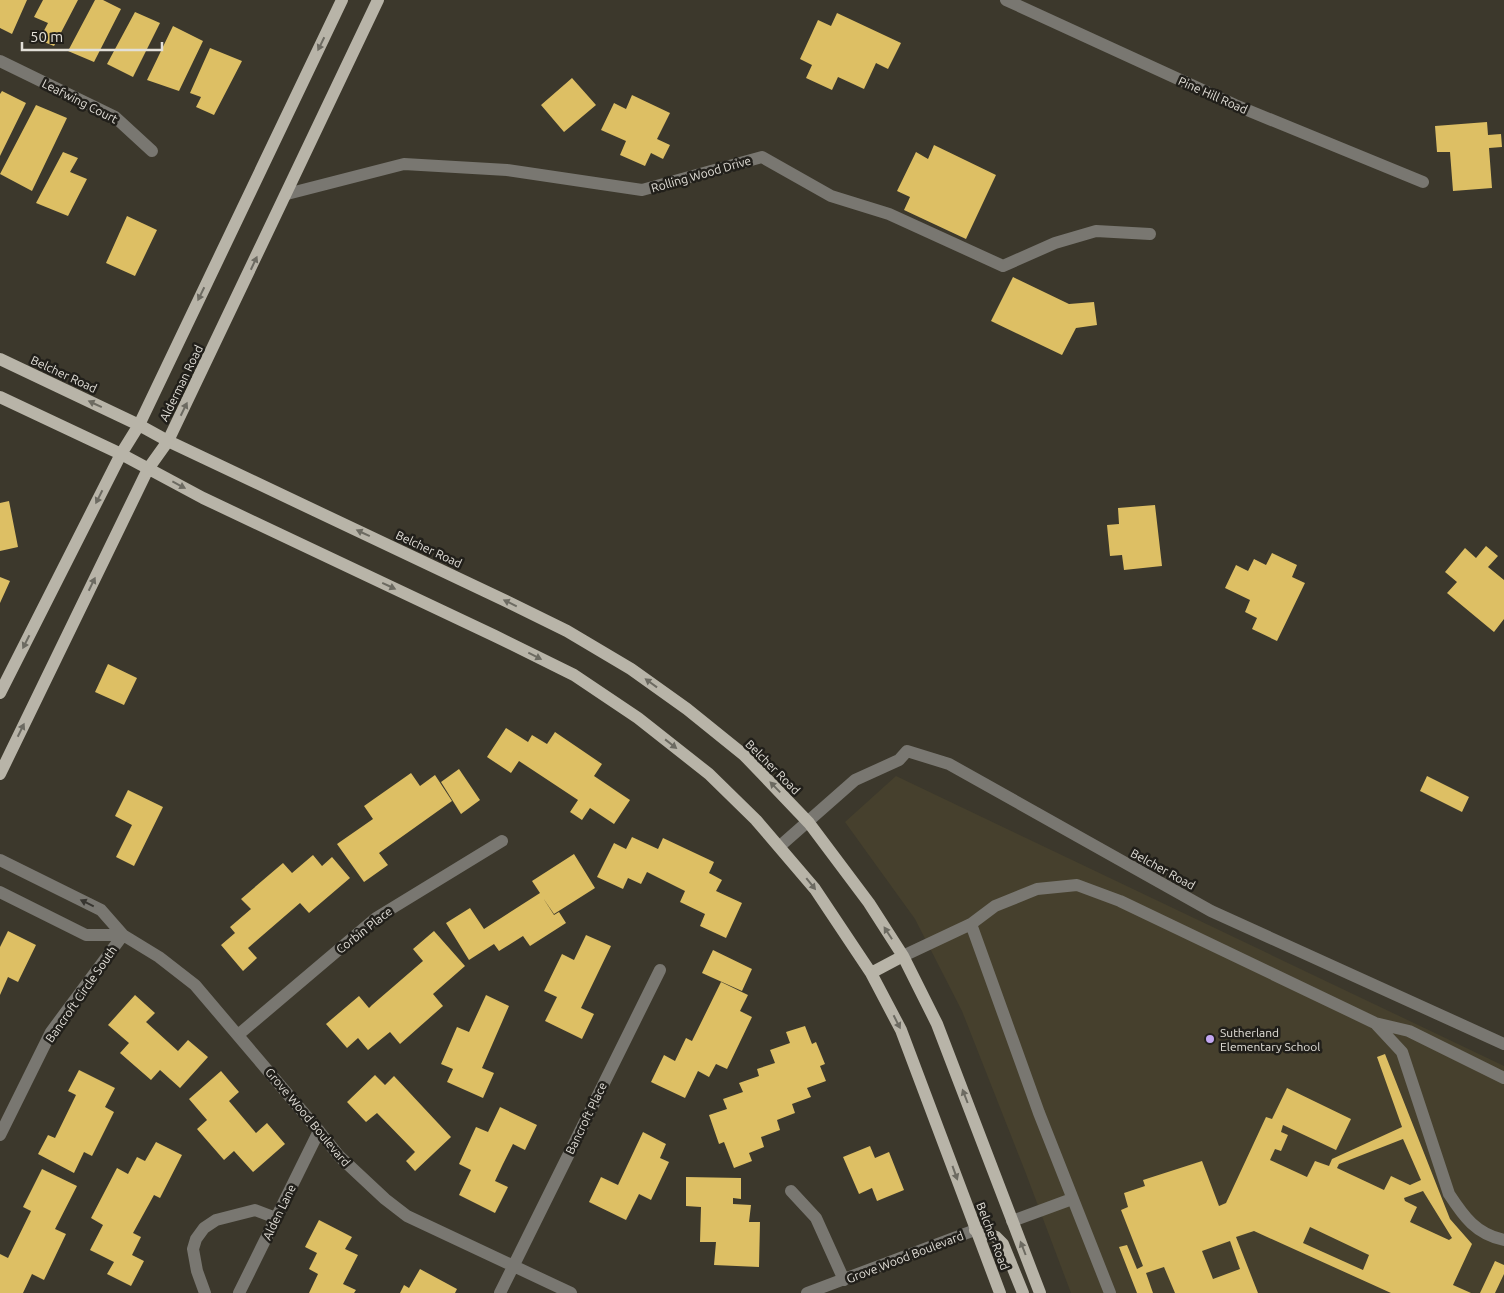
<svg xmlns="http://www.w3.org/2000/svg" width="1504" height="1293" font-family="Ubuntu,sans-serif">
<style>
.built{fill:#46402d}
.building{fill:#ddbf64;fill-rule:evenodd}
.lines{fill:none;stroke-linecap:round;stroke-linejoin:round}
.minor{stroke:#797771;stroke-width:12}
.major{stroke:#b8b4a8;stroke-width:12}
.oneway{fill:#6c6a61}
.oneway2{fill:#373530}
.poi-dot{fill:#c3a7f2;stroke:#211f1a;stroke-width:2}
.labels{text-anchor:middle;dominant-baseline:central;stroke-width:5;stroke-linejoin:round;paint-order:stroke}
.street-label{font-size:12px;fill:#e2dfd8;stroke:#211f1a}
.poi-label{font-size:12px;fill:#e2dfd8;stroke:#211f1a;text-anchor:start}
</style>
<rect width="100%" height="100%" fill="#3c382c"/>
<path class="built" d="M896,776L1504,1066V1293H1071L1025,1171L962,1011L915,919L845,822Z"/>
<path class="building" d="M0,0H27L12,34L0,28Z
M43,0H78L54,46L39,40L48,23L34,17Z
M95,0H103L121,9L94,62L68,51Z
M135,12L160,23L133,77L107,64Z
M837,13L901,43L888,69L876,63L864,89L838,77L832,90L806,78L812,65L800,59L818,20L831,26Z
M173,26L203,41L179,91L147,80Z
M210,48L242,61L214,115L196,107L201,97L190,93Z
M572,78L596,105L564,132L541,105Z
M2,91L26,103L0,156V94Z
M632,95L670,113L657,139L670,145L663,159L651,153L645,166L620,155L626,141L601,130L614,103L626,109Z
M36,105L67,118L32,191L0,174Z
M1487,122L1488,135L1501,134L1502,147L1489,148L1492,188L1453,191L1450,152H1437L1435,126Z
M934,145L996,175L966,239L904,210L910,197L897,191L916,152L928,159Z
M63,152L78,158L70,172L87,179L68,216L36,203Z
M127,216L157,230L135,276L106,263Z
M1013,277L1069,304L1094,302L1097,325L1076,328L1062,355L991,321Z
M9,501L18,547L0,551V503Z
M1155,505L1162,566L1124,570L1122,555L1110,556L1107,525L1119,524L1118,508Z
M1486,546L1498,556L1488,567L1504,580V619L1494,632L1447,593L1457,582L1445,572L1465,548L1476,558Z
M1272,553L1297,565L1292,577L1305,583L1277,641L1252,629L1257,618L1245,612L1250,600L1225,588L1236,565L1248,571L1254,559L1266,565Z
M0,577L10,581L0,603Z
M108,664L137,678L124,705L95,692Z
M506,728L528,742L532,735L547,744L555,732L602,764L594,776L630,800L614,824L590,808L582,820L570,812L578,800L519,761L511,773L487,757Z
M459,769L480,800L461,814L441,782Z
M411,773L420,786L435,775L452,801L379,853L388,865L364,882L337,844L373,819L364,806Z
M1427,776L1469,797L1462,812L1420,791Z
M128,790L163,807L134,866L116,857L132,825L115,816Z
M632,837L658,849L663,838L714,862L709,873L722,880L716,891L742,903L726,938L700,926L705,914L680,902L685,891L647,872L641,884L628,878L623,889L597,877L614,843L626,849Z
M574,854L595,888L554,914L543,898L554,915L559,912L566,923L530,946L523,936L499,951L494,944L469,960L446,923L470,908L484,929L540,893L532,881Z
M313,855L322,866L332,857L350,878L309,913L300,903L248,948L257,958L243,971L221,945L235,933L230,927L251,909L241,899L283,863L292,873Z
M8,931L36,945L18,982L8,977L0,995V947Z
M434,931L465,966L433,994L443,1006L400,1044L390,1032L368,1050L358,1038L347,1048L326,1024L359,996L369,1008L372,1005L423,961L413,949Z
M586,935L611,946L581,1008L594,1014L582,1039L545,1021L557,997L544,991L562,954L574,960Z
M713,950L752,969L742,991L702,973Z
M721,982L748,995L740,1011L752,1017L727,1069L716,1064L709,1077L698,1071L685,1098L651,1082L664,1055L675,1061L686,1038L692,1041Z
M135,995L155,1013L146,1022L178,1051L188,1040L208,1057L180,1088L160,1070L151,1080L120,1053L129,1043L108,1025Z
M486,995L509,1006L482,1068L494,1073L483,1098L447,1082L453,1069L441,1064L457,1027L469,1032Z
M805,1026L812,1044L816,1042L825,1064L820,1066L826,1081L807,1088L811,1097L792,1104L795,1113L777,1120L780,1130L761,1137L764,1147L749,1153L752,1161L734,1168L724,1142L719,1144L709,1115L727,1109L723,1099L743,1092L739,1083L759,1076L757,1069L775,1063L770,1050L790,1043L786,1032Z
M1385,1054L1450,1219L1472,1244L1453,1285L1471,1293H1391L1254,1231L1236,1237L1258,1293H1175L1164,1267L1146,1273L1153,1293H1137L1119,1247L1127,1245L1137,1269L1143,1266L1121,1210L1128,1207L1124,1193L1145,1186L1143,1180L1202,1161L1219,1206L1226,1203L1266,1117L1272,1119L1287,1088L1351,1119L1336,1150L1283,1125L1281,1132L1288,1135L1281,1151L1275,1149L1270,1160L1307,1177L1315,1161L1329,1166L1332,1159L1402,1127L1377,1057ZM1403,1139L1421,1180L1410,1185L1391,1176L1384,1190L1337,1168L1339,1164ZM1423,1191L1452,1238L1449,1240L1410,1222L1417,1207L1405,1201L1404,1198ZM1310,1227L1369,1255L1363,1270L1303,1243ZM1230,1241L1240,1269L1213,1279L1202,1251Z
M79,1070L115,1088L105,1107L114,1112L92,1156L84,1152L74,1173L38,1154L48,1135L55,1138L76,1095L68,1091Z
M221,1071L239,1092L229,1101L256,1133L267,1123L285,1144L253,1172L234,1151L224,1160L197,1129L207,1120L189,1099Z
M375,1075L385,1085L394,1076L451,1137L415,1171L406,1161L415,1152L377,1113L366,1122L347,1102Z
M500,1107L537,1125L525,1150L513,1144L503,1164L495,1181L508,1187L495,1213L459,1195L471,1170L459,1164L476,1127L488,1132Z
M643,1132L666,1144L660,1158L669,1162L651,1200L639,1194L626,1220L589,1202L601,1177L618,1185Z
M156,1142L182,1155L160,1198L154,1195L133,1233L141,1237L132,1255L144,1261L131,1286L107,1274L114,1262L90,1250L103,1225L91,1218L117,1168L128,1174L137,1157L145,1161Z
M870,1146L875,1158L889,1152L904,1190L877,1201L872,1188L859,1194L843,1157Z
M42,1169L77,1186L55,1229L66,1234L44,1280L32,1274L23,1293H0V1254L8,1258L31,1211L23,1207Z
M686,1177L741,1178V1199L733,1198V1204L751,1205L749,1222H760L759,1267L714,1265L716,1242H700L701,1207L686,1206Z
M319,1220L352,1237L345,1249L358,1255L343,1284L356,1290L354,1293H309L318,1274L309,1269L317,1253L305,1247Z
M1495,1261L1504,1265V1274L1495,1293H1480Z
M420,1269L457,1289L455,1293H400L404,1285L409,1288Z"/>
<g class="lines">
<path class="minor" d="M1006,0L1235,105L1423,182
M0,61L115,117L152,151
M287,194L404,164L507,170L642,190L762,157L831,196L889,214L1003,266L1055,243L1096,231L1150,234
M780,846L855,780L899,760L907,751L949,764L1211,911L1504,1044
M0,860L101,910L123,935L159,957L195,985L319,1131L339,1156L385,1199L407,1216L571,1293
M0,892L86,935H123
M971,924L995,906L1037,889L1077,885L1120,901L1375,1023L1409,1031L1504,1078
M903,956L971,924L1039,1113L1110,1293
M1375,1023L1402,1052L1449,1194C1464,1217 1476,1234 1504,1240
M238,1035L376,918L502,841
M0,1135L51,1032L123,935
M791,1191L816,1218L844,1280
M1012,1221L1072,1199
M205,1293L197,1271L193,1249L196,1239L204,1228L216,1220L255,1210L276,1218
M239,1293L319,1131
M500,1293L660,970
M807,1293L975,1230"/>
<path class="major" d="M0,359L139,425L168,441L506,601L567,631L631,669L687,709L744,755L809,823L869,903L903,956L937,1024L1040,1293
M0,397L121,454L203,498L495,636L574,675L638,718L709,774L756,820L815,889L871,973L901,1030L1000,1293
M0,693L121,454L139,425L342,0
M0,774L148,469L168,441L378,0
M871,973L903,956
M975,1230L996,1237L1003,1244L1023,1293"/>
</g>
<defs><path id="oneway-solid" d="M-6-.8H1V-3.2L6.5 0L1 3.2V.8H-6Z" transform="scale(1.25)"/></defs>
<g class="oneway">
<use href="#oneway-solid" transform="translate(321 44) rotate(116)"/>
<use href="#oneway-solid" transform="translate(254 263) rotate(-65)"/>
<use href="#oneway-solid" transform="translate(201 294) rotate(116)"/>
<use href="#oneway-solid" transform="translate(95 404) rotate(-155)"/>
<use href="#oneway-solid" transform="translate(184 409) rotate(-64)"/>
<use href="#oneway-solid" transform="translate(179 485) rotate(28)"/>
<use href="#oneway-solid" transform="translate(99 497) rotate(117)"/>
<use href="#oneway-solid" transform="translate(363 533) rotate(-155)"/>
<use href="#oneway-solid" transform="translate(92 584) rotate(-64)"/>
<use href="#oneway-solid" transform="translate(389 586) rotate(25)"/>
<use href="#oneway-solid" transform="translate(510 603) rotate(-154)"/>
<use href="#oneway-solid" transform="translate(26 642) rotate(117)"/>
<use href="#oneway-solid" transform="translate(535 656) rotate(27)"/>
<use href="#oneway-solid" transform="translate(651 683) rotate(-144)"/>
<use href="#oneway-solid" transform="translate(21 730) rotate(-64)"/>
<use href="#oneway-solid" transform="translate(671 744) rotate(38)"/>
<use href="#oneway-solid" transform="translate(775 787) rotate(-134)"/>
<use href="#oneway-solid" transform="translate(811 884) rotate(51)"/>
<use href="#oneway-solid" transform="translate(888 933) rotate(-123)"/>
<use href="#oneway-solid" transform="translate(897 1022) rotate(63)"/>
<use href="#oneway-solid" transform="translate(965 1096) rotate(-111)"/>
<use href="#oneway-solid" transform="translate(955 1173) rotate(70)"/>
<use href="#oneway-solid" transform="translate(1023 1248) rotate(-111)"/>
</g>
<use class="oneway2" href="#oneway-solid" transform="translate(87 903) rotate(-154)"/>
<circle class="poi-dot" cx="1210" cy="1039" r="5"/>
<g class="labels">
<g class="street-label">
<text transform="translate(1213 95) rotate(24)">Pine Hill Road</text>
<text transform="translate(80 101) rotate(27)">Leafwing Court</text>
<text transform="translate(701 174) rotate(-16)">Rolling Wood Drive</text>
<text transform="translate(64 374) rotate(25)">Belcher Road</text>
<text transform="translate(181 383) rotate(-64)">Alderman Road</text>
<text transform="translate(429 549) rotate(25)">Belcher Road</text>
<text transform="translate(773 767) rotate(45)">Belcher Road</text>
<text transform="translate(1163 869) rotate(29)">Belcher Road</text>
<text transform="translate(364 930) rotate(-38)">Corbin Place</text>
<text transform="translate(81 994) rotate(-55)">Bancroft Circle South</text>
<text transform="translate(308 1117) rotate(50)">Grove Wood Boulevard</text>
<text transform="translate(586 1118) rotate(-64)">Bancroft Place</text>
<text transform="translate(279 1212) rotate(-64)">Alden Lane</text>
<text transform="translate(993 1236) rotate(69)">Belcher Road</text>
<text transform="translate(905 1257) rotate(-21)">Grove Wood Boulevard</text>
</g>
<g class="poi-label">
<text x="1220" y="1032">Sutherland<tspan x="1220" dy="14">Elementary School</tspan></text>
</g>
</g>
<path d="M22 42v8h140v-8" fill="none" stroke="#e2dfd8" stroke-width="2.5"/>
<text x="30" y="42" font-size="15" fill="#e2dfd8" stroke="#211f1a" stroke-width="4" paint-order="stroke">50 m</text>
</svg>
